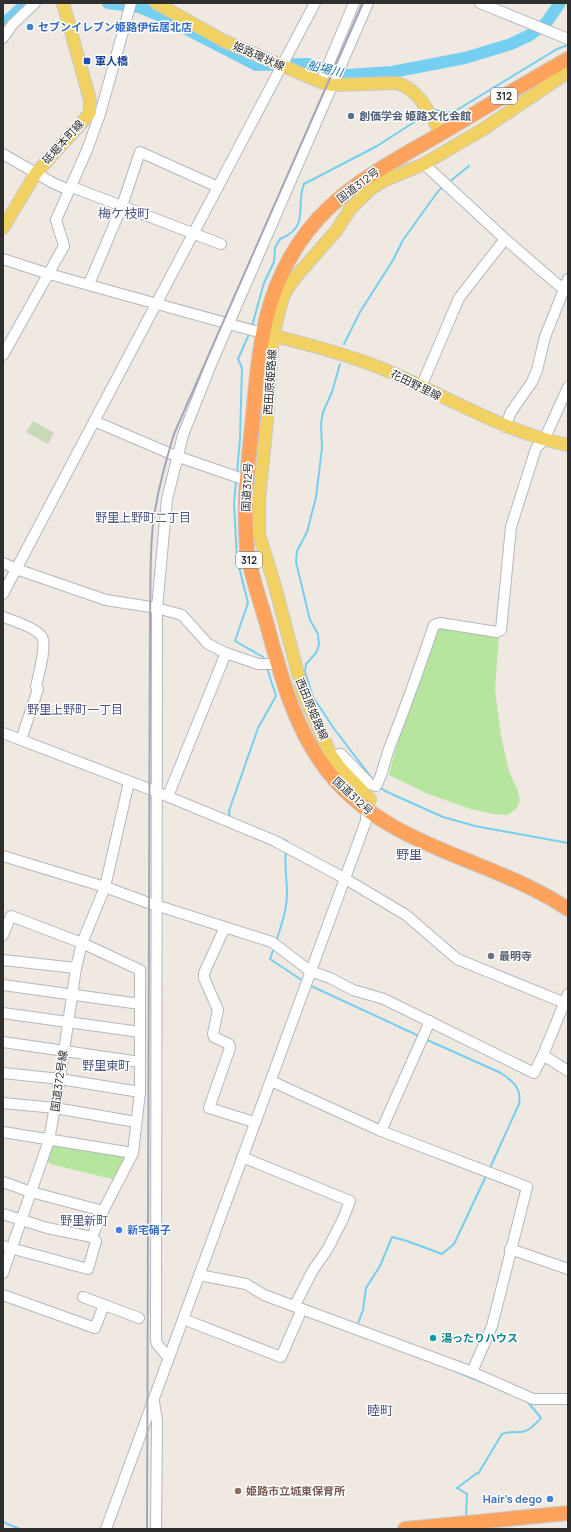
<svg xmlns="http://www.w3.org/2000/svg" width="571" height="1532" font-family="Manrope,'Noto Sans JP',sans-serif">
  <rect width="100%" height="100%" fill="#efe9e1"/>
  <g fill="#b6e59e">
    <path d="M 441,626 L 499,635 L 495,689 L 501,736 L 509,771 L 518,791 L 520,801 L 516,809 L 507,815 L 493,814 L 471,809 L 428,794 L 389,775 C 400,724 423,678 438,628 Z"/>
    <path d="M 53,1145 L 126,1155 L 115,1178 L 112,1179 L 50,1164 L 48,1161 Z"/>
  </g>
  <path fill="#c8d9b8" d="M 33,421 L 54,433 L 48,444 L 26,432 Z"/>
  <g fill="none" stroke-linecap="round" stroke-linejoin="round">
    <g stroke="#75cff0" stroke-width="2">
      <path d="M 435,110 L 452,113 L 557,49 L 568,45"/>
      <path d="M 448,183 L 469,166"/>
      <path d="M 252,326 L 264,283 L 274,262 L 275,248 L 280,239 C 311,227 295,205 304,184 L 377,146 L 422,117"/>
      <path d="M 344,344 L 360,312 L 393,260 L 403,240 L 439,190 L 443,187"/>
      <path d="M 340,364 L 332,392 L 323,412 L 321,424 L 322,448 L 316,497 L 307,532 L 297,551 L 296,562 L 310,620 L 318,634 L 319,645 L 316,653 L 306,664 L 305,672 L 313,697 L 335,730 L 374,781"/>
      <path d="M 237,473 L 240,438 L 242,368 L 238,359 L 250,332"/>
      <path d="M 236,481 L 234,504 L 237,559 L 248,603 L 235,641 L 263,657 L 264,660"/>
      <path d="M 380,787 L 385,791 L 443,817 L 475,826 L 568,843"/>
      <path d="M 230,818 L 229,811 L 258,728 L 276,696 L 267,668"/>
      <path d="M 279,838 L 287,841 L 286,844"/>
      <path d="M 276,942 C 281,926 287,910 287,893 C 287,879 284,865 286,850"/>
      <path d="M 274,948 L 270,959 L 303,981"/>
      <path d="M 309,985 L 419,1036"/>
      <path d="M 425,1039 L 501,1073 C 513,1081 522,1089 519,1104 L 489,1170"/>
      <path d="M 357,1326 L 363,1310 L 366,1288 L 380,1266 L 392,1237 L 407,1241 L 442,1254 L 454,1244 L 486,1176"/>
      <path d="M 457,1372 L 484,1383"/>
      <path d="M 466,1517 L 467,1494 L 457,1488 L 477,1473 L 478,1474 L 502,1434 C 511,1430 517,1434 525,1431 C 532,1429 536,1423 541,1418 L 527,1401"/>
      <path d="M 3,1522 L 20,1529"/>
    </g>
    <g stroke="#75cff0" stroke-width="12">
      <path d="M 108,3 L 139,7 L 163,17 L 256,65 L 308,64 L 347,75 L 392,72 L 465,58 L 511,44 L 530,35 L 546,23 L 560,3"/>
      <path d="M 3,28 L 8,20 L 27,3"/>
    </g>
    <defs>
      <g id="minor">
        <path d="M 480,3 L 568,39"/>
        <path d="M 3,38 L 12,25 L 35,3"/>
        <path d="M 321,82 L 354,3"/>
        <path d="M 3,154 L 53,183 L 69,190 L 72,187 L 221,244"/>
        <path d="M 424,164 L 505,239 L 563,289"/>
        <path d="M 3,259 L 49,274 L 262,333"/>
        <path d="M 89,284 L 122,206 L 140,152 L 218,187"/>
        <path d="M 3,355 L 64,246 L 56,220 L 87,150 L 100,114 L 131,3"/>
        <path d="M 421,387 L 459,298 L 505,239"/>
        <path d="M 94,421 L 176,456 L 246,480"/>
        <path d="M 505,427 L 511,412 L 532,382 L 537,370 L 545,337 L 568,279"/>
        <path d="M 3,563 L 16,569 L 106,600 L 157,608 L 182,615 L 208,644 L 226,653 L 258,664 L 278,664"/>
        <path d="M 3,594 L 315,3"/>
        <path d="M 3,617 C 12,620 37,628 42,637 C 47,647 38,676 36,687 L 38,689 L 21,740"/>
        <path d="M 3,733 L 157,792 L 273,840 L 344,878 L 406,915 L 457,959 L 565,1003"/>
        <path d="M 331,755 L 341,754 L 370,784 L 376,786 C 383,774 384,762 389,749 C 405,708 420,667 434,625 L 440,623 L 497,632 L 501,630 L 511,527 L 536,448 L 544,440 L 568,387"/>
        <path d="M 168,796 L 226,653"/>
        <path d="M 3,856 L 105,887 L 146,902 L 272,942 L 310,971 L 330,978 L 353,990 L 384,999 L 534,1073 L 543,1055 L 568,994"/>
        <path d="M 225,927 L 204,973 L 204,978 L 218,1010 L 213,1034 L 214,1037 L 229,1044 L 230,1048 L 209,1108 L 254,1122"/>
        <path d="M 3,935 L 11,916 L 82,943 L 140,970 L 140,1092 L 133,1153 L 103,1211 L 92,1237 L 96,1241 L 88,1269 L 3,1246"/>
        <path d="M 3,960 L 76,968"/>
        <path d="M 3,985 L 140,1004"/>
        <path d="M 3,1013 L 140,1032"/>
        <path d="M 3,1042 L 140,1062"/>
        <path d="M 543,1055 L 568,1071"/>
        <path d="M 3,1073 L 60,1079 L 140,1092"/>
        <path d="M 3,1103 L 55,1108 L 136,1122"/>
        <path d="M 381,1131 L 430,1021"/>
        <path d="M 3,1132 L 133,1153"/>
        <path d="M 242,1157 L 350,1201 L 343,1219 L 327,1250 L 313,1270 L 295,1305"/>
        <path d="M 3,1182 L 31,1192 L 103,1211"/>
        <path d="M 3,1214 L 47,1228 L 92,1237"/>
        <path d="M 510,1249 L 568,1269"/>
        <path d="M 3,1273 L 49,1140 L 60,1079 L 76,968 L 82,943 L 105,887 L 129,782"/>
        <path d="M 199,1275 L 246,1284 L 264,1295 L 472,1372 L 492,1326 L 527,1187 L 381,1131 L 271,1081"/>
        <path d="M 3,1295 L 95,1328 L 104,1305"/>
        <path d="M 83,1297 L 139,1318"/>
        <path d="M 183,1319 L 281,1357 L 302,1309"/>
        <path d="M 168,1357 L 157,1344 L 156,1339 L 157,608 L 167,499 L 183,435 L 212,362 L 368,3"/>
        <path d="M 472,1372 L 533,1399 L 568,1399"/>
        <path d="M 154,1402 L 157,1421 L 156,1529"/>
        <path d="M 106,1529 L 366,821 L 366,809"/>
      </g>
      <g id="major">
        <path d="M 156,3 L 224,41 L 323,83 L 332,85 L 397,83 C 420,90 429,113 441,133"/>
        <path d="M 3,228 L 36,173 L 85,119 L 90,112 L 90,100 L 63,3"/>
        <path d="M 267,334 C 306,344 346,354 383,369 C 445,395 501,431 568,445"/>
        <path d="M 366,809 L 370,799 L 341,769 L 331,755 L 303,693 L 275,586 L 259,534 L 259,500 L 267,420 L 273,335 L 283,297 L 289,286 L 299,273 L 336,231 L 351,208 L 371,189 L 383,181 L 424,164 L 485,128 L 568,72"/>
      </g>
      <g id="highway">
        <path d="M 568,59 C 525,83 484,108 442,133 C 394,161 341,187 307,232 C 261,292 259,355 252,426 C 248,466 243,507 247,548 C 250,573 259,597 266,621 C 281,677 296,736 335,780 C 396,850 493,859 568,909"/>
        <path d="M 405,1529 L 568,1513"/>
      </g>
    </defs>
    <use href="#minor" stroke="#b4b7c1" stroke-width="12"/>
    <use href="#major" stroke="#c9c9c9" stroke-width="14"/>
    <use href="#highway" stroke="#c9c9c9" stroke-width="16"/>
    <use href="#minor" stroke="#fff" stroke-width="10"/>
    <use href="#major" stroke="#f2d163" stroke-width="12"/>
    <use href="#highway" stroke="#ffa35c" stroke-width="14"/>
    <path stroke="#a3a6b8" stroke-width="2" d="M 147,1529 L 150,618 C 151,585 149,551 154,517 C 158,488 166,461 174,434 L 363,3"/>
  </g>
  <g fill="#3f7fe0" stroke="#fff" stroke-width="1.5">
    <circle cx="30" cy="27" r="4"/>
    <circle cx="119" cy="1230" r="4"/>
    <circle cx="550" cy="1499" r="4"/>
  </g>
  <rect fill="#1a4fb4" stroke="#fff" stroke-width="1.5" x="83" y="57" width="8" height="8" rx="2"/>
  <circle fill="#5c6f8a" stroke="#fff" stroke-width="1.5" cx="351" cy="116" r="4"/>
  <circle fill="#6b7280" stroke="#fff" stroke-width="1.5" cx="491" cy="956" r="4"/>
  <circle fill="#0f9aa8" stroke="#fff" stroke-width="1.5" cx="433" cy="1338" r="4"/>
  <circle fill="#8d6e63" stroke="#fff" stroke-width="1.5" cx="238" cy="1491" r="4"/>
  <g text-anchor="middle" stroke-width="3" stroke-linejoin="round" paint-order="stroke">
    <g fill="#fff" stroke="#6d6d6d" stroke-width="1">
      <rect x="491" y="88" width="26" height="16" rx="3"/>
      <rect x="236" y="552" width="26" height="16" rx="3"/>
    </g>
    <g font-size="10" font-weight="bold" fill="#2e2e2e">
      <text x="504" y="100">312</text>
      <text x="249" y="564">312</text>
    </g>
    <g font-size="11" font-weight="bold" fill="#366cbe" stroke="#fff" text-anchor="start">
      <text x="38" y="31">セブンイレブン姫路伊伝居北店</text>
      <text x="127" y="1234">新宅硝子</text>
      <text x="542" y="1503" text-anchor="end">Hair’s dego</text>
    </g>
    <g font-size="11" fill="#2e2e2e" stroke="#fff">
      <text transform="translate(259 56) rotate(24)" y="4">姫路環状線</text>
      <text transform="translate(63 142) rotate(-48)" y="4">砥堀本町線</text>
      <text transform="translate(358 185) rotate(-37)" y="4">国道312号</text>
      <text transform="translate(270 382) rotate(-86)" y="4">西田原姫路線</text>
      <text transform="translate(416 385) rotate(26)" y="4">花田野里線</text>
      <text transform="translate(247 487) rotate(-87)" y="4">国道312号</text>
      <text transform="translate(312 709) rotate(67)" y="4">西田原姫路線</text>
      <text transform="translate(353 796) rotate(43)" y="4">国道312号</text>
      <text transform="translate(59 1081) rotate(-82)" y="4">国道372号線</text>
    </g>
    <g font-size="11" font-weight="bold" fill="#164399" stroke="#fff" text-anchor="start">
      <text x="95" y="65">軍人橋</text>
    </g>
    <g font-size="11" font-weight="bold" fill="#4e5e75" stroke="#fff" text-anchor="start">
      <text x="359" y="120">創価学会 姫路文化会館</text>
    </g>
    <g font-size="11" font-weight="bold" fill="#5b616d" stroke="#fff" text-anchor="start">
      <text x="499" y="960">最明寺</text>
    </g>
    <g font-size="11" font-weight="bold" fill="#0d838f" stroke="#fff" text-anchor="start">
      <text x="441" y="1342">湯ったりハウス</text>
    </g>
    <g font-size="11" font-weight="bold" fill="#785e54" stroke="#fff" text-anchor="start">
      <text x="246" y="1495">姫路市立城東保育所</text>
    </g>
    <g font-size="12" font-style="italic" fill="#0d6fa3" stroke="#fff">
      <text transform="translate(325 69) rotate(13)" y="4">船場川</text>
    </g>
    <g font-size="12" fill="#4d5680" stroke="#fff">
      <text x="143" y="522">野里上野町二丁目</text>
      <text x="75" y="714">野里上野町一丁目</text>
      <text x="106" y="1070">野里東町</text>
      <text x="84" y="1225">野里新町</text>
    </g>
    <g font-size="13" fill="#4d5680" stroke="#fff">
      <text x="124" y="218">梅ケ枝町</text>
      <text x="409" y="859">野里</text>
      <text x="380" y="1415">睦町</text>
    </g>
  </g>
  <rect width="571" height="1532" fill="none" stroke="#2e2e2e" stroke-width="8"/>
</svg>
